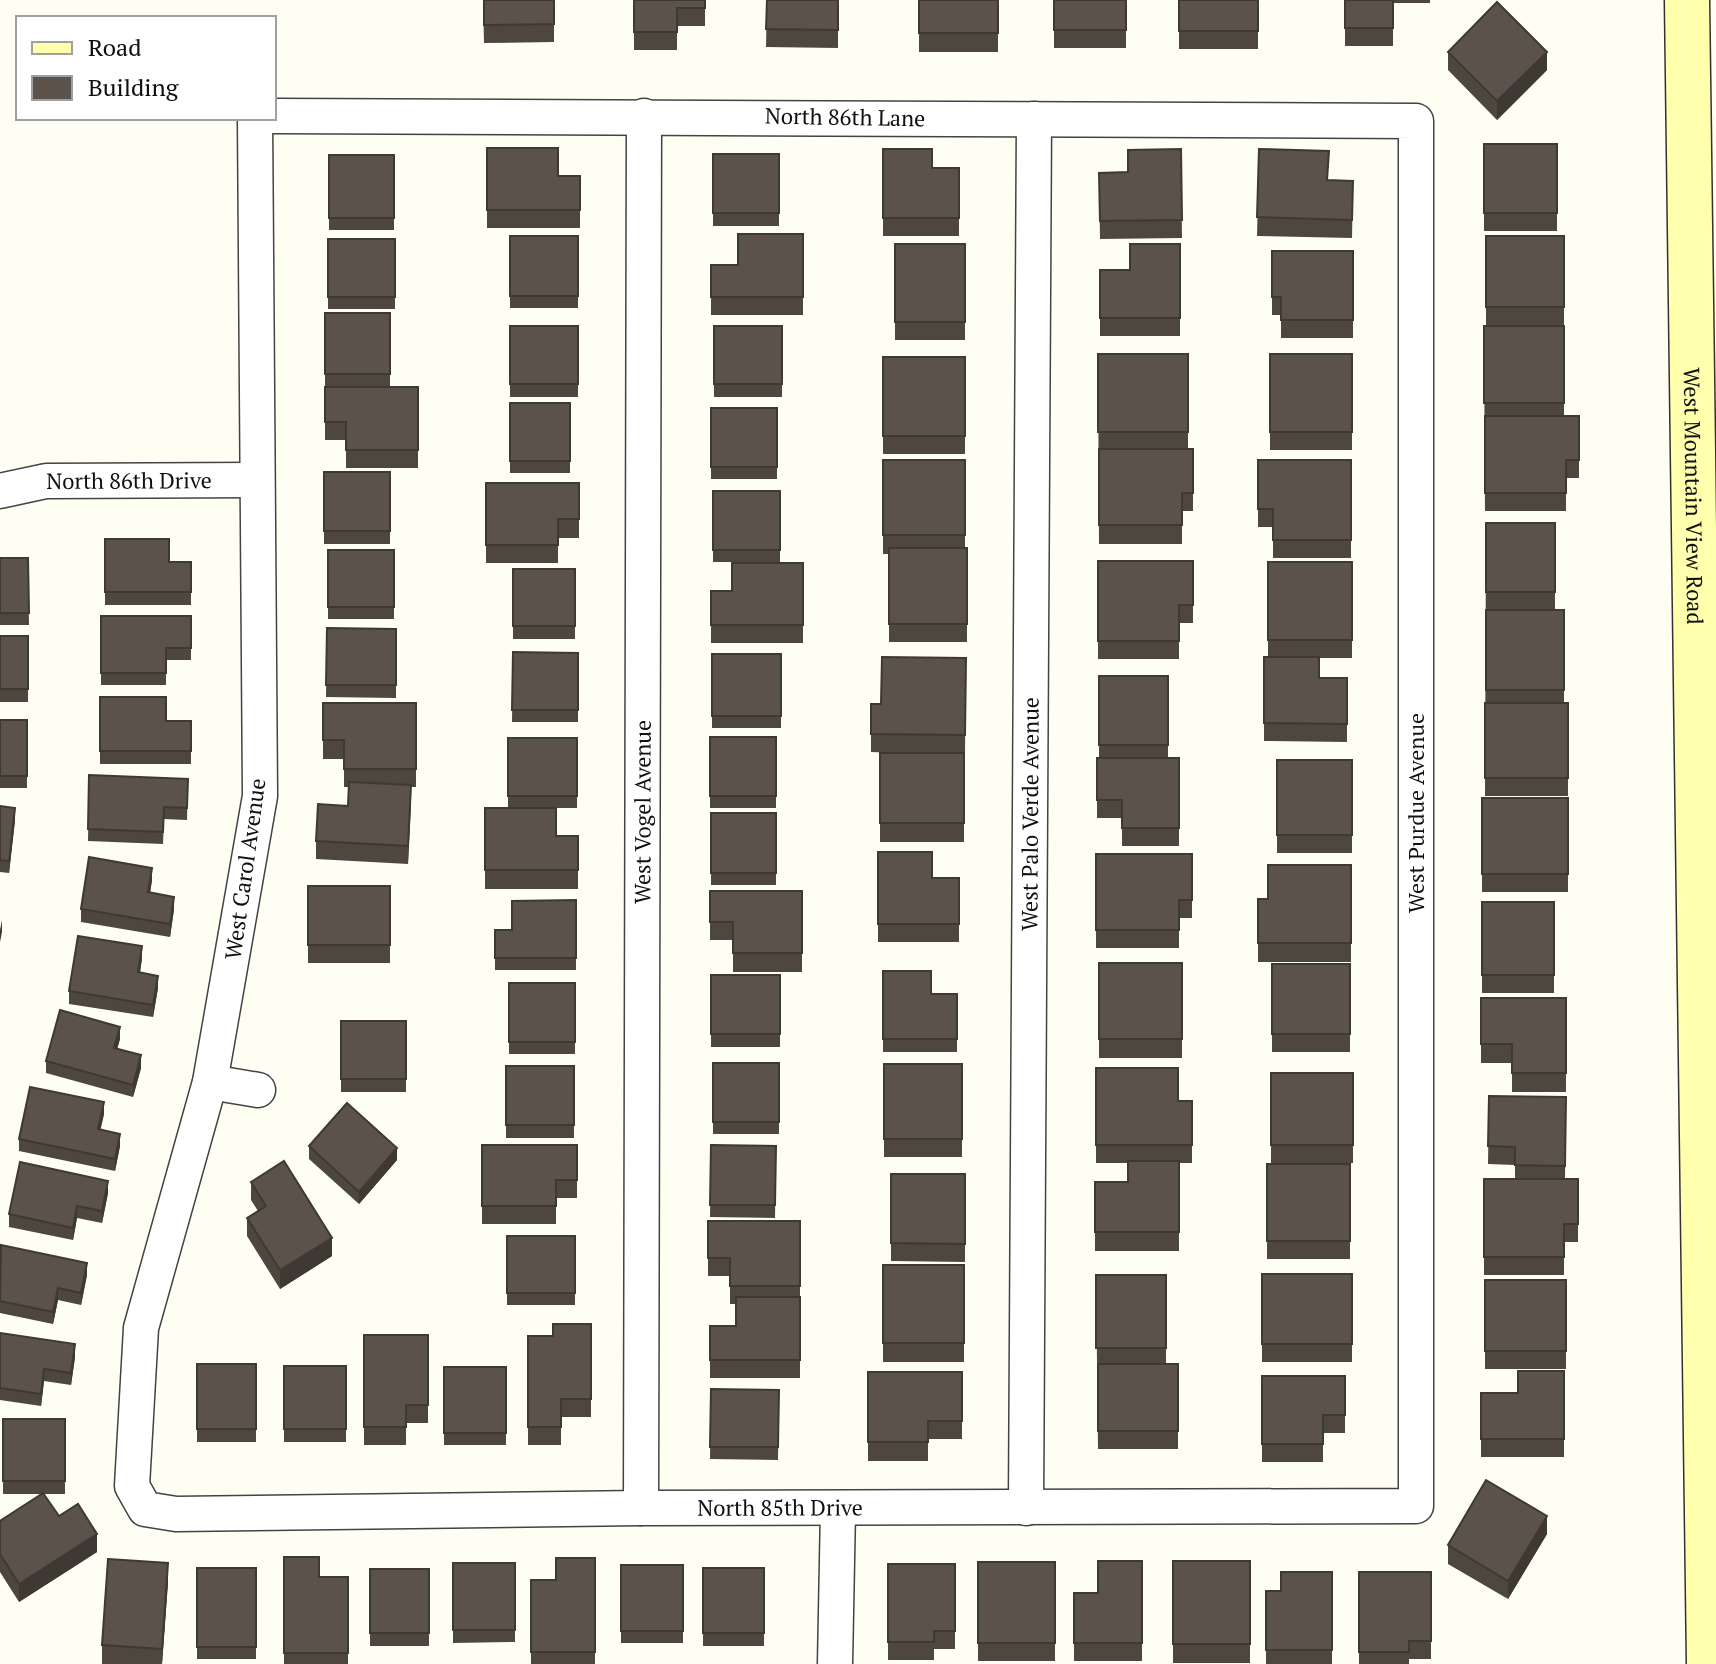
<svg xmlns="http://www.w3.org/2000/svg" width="1716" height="1664" font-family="'PT Serif',serif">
  <rect width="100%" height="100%" fill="#fffef3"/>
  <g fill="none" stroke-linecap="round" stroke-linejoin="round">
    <defs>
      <g id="street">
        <path id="s1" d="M 255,118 L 260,796 L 210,1082 L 141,1328 L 132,1486 L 145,1509 L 176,1514 L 641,1508 L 1416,1506 L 1416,121 L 274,116"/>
        <path id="s2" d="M 0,491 L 46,481 L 257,480"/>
        <path d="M 210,1082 L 258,1090"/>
        <path id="s3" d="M 641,1508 L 644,116"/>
        <path id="s4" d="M 1026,1508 L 1034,119"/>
        <path d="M 835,1664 L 838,1509"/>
      </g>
      <g id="secondary">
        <path id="s5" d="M 1687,0 L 1709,1664"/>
      </g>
    </defs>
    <use href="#street" stroke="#434343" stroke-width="37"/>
    <use href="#secondary" stroke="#323232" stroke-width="47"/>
    <use href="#street" stroke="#fff" stroke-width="34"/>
    <use href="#secondary" stroke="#ffffae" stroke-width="44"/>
  </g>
  <g fill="#4d4740">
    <path d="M 483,0 L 554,0 L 554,42 L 484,43 Z"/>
    <path d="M 634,0 L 705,0 L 705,26 L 677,26 L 677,50 L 634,50 Z"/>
    <path d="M 767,0 L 838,0 L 838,48 L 766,47 Z"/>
    <rect x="919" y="0" width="79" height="52"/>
    <rect x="1054" y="0" width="72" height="48"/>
    <rect x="1179" y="0" width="79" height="49"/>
    <path d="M 1345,0 L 1430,0 L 1430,3 L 1393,3 L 1393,46 L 1345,46 Z"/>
    <path d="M 1448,52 L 1547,70 L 1497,120 L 1448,70 Z"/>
    <rect x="1484" y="144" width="73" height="87"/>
    <path d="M 487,148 L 558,176 L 580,176 L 580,228 L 487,228 Z"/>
    <path d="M 883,149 L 932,168 L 959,168 L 959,236 L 883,236 Z"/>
    <path d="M 1181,149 L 1182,238 L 1100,239 L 1099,173 L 1128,172 Z"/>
    <path d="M 1259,149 L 1328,180 L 1353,181 L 1352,238 L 1257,236 Z"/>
    <rect x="713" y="154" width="66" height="72"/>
    <rect x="329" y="155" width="65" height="75"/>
    <path d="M 803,234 L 803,315 L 711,315 L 711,265 L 738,265 Z"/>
    <rect x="510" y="236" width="68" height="72"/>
    <rect x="1486" y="236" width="78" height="89"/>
    <rect x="328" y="239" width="67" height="70"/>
    <rect x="895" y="244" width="70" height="96"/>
    <path d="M 1180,244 L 1180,336 L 1100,336 L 1100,270 L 1130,270 Z"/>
    <path d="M 1272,251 L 1353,251 L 1353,338 L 1281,338 L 1281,315 L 1272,315 Z"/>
    <rect x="325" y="313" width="65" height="73"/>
    <rect x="510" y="326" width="68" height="71"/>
    <rect x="714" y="326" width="68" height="71"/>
    <path d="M 1484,326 L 1564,326 L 1564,416 L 1579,416 L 1579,478 L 1566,478 L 1566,511 L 1485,511 Z"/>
    <path d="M 1098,354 L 1188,354 L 1188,449 L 1193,449 L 1193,511 L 1182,511 L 1182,544 L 1099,544 Z"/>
    <rect x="1270" y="354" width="82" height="96"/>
    <rect x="883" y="357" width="82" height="97"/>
    <path d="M 325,387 L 418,387 L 418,468 L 346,468 L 346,440 L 325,440 Z"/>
    <rect x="510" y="403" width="60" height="70"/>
    <rect x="711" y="408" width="66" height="71"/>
    <path d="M 883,460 L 965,460 L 965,548 L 967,548 L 967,642 L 889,642 L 889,554 L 883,554 Z"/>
    <path d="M 1258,460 L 1351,460 L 1351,558 L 1273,558 L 1273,527 L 1258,527 Z"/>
    <rect x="324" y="472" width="66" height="72"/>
    <path d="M 486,483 L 579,483 L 579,538 L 558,538 L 558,563 L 486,563 Z"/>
    <rect x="713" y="491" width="67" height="71"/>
    <path d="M 1486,523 L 1555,523 L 1555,610 L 1564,610 L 1564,703 L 1568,703 L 1568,796 L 1485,796 Z"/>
    <path d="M 105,539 L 169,562 L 191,562 L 191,605 L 105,605 Z"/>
    <rect x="328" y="550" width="66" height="69"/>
    <path d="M 0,558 L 28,558 L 29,625 L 0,625 Z"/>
    <path d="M 1098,561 L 1193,561 L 1193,623 L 1179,623 L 1179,659 L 1098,659 Z"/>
    <path d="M 1268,562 L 1352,562 L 1352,658 L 1319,658 L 1319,678 L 1347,678 L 1347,742 L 1264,741 L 1264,657 L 1268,657 Z"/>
    <path d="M 803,563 L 803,643 L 711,643 L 711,591 L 732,591 Z"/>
    <rect x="513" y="569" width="62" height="70"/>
    <path d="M 101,616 L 191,616 L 191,660 L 166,660 L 166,685 L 101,685 Z"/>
    <path d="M 327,628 L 396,629 L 396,698 L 326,697 Z"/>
    <rect x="0" y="636" width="28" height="66"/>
    <path d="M 513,652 L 578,653 L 578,722 L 512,722 Z"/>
    <rect x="712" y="654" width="69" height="74"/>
    <path d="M 966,658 L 965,754 L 964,754 L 964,842 L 880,842 L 880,753 L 896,753 L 871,752 L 871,704 L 881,704 Z"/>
    <rect x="1099" y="676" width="69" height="81"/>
    <path d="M 100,697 L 166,721 L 191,721 L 191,764 L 100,764 Z"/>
    <path d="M 323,703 L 416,703 L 416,787 L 411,787 L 408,864 L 316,859 L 316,841 L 348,806 L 348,787 L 344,787 L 344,759 L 323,759 Z"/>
    <rect x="0" y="720" width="27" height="68"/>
    <rect x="710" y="737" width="66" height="71"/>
    <path d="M 508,738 L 577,738 L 577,808 L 556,808 L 556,836 L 578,836 L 578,889 L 485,889 L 485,808 L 508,808 Z"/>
    <path d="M 1097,758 L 1179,758 L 1179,846 L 1122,846 L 1122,818 L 1097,818 Z"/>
    <rect x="1277" y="760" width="75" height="93"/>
    <path d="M 89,775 L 188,779 L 187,820 L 164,819 L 163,844 L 88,841 Z"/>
    <rect x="1482" y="798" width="86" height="94"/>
    <path d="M 0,806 L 15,820 L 9,873 L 0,872 Z"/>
    <rect x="711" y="813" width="65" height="72"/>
    <path d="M 878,852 L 932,878 L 959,878 L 959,942 L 878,942 Z"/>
    <path d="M 1096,854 L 1192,854 L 1192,918 L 1179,918 L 1179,948 L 1096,948 Z"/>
    <path d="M 1351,865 L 1351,962 L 1258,962 L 1258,899 L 1268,899 Z"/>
    <path d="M 152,880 L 150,893 L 174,909 L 170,937 L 81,922 L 81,909 Z"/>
    <rect x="308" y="886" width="82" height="77"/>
    <path d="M 710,891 L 802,891 L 802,972 L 733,972 L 733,940 L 710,940 Z"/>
    <path d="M 576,900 L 576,970 L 495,970 L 495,930 L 512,930 Z"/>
    <rect x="1482" y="902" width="72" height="91"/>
    <path d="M 142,958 L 140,973 L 158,988 L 153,1017 L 69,1004 L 69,991 Z"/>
    <rect x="1099" y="963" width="83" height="95"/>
    <rect x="1272" y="964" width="78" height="88"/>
    <path d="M 883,971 L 931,994 L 957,994 L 957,1052 L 883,1052 Z"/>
    <rect x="711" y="975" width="69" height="72"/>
    <rect x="509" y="983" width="66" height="71"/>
    <path d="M 1481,998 L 1566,998 L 1566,1092 L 1512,1092 L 1512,1063 L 1481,1063 Z"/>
    <rect x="341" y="1021" width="65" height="71"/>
    <path d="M 120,1039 L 117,1049 L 141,1068 L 133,1097 L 46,1073 L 46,1061 Z"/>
    <rect x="713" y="1063" width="66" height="71"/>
    <rect x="884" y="1064" width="78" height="93"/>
    <rect x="506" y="1066" width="68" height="72"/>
    <path d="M 1096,1068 L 1178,1101 L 1192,1101 L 1192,1163 L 1179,1163 L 1179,1251 L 1095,1251 L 1095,1182 L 1128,1182 L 1128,1163 L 1096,1163 Z"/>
    <rect x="1271" y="1073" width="82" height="90"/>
    <path d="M 1489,1096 L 1566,1097 L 1565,1179 L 1578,1179 L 1578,1242 L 1564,1242 L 1564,1275 L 1484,1275 L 1484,1179 L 1515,1179 L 1515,1165 L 1488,1164 Z"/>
    <path d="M 104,1114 L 100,1130 L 120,1146 L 115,1171 L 19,1151 L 19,1139 Z"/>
    <path d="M 482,1145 L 577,1145 L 577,1198 L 556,1198 L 556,1224 L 482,1224 Z"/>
    <path d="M 711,1145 L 776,1146 L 775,1218 L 710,1217 Z"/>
    <path d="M 309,1146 L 397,1160 L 359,1204 L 309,1159 Z"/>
    <rect x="1267" y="1164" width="83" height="95"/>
    <path d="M 891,1174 L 965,1174 L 965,1262 L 891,1261 Z"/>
    <path d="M 251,1182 L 332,1256 L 280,1289 L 247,1236 L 247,1218 L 258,1211 L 251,1200 Z"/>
    <path d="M 108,1193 L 102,1223 L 77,1218 L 73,1240 L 9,1227 L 9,1214 Z"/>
    <path d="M 708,1221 L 800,1221 L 800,1378 L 710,1378 L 710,1326 L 736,1326 L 736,1304 L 730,1304 L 730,1276 L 708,1276 Z"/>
    <rect x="507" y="1236" width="68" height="69"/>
    <path d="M 0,1249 L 87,1275 L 81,1305 L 58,1300 L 53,1324 L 0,1313 Z"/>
    <rect x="883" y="1265" width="81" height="97"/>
    <rect x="1262" y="1274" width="90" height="88"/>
    <path d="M 1096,1275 L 1166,1275 L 1166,1364 L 1178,1364 L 1178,1449 L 1098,1449 Z"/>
    <rect x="1485" y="1280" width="81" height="89"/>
    <path d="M 591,1324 L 591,1417 L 561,1417 L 561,1445 L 528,1445 L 528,1336 L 553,1336 Z"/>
    <path d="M 0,1333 L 75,1357 L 71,1385 L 44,1381 L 41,1406 L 0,1400 Z"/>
    <path d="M 364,1335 L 428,1335 L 428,1423 L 406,1423 L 406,1445 L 364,1445 Z"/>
    <rect x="197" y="1364" width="59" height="78"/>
    <rect x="284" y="1366" width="62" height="76"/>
    <rect x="444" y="1367" width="62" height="78"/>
    <path d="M 1564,1371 L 1564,1457 L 1481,1457 L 1481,1393 L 1518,1393 Z"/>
    <path d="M 868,1372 L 962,1372 L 962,1439 L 928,1439 L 928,1461 L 868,1461 Z"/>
    <path d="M 1262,1376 L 1345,1376 L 1345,1433 L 1323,1433 L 1323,1462 L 1262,1462 Z"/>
    <path d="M 711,1389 L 779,1390 L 778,1460 L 710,1459 Z"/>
    <path d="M 3,1419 L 65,1419 L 65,1494 L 44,1494 L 59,1516 L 97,1552 L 19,1602 L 0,1572 L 0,1521 L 42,1494 L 3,1494 Z"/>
    <path d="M 1547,1534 L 1508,1599 L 1448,1564 L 1448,1545 Z"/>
    <path d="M 284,1557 L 319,1577 L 348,1577 L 348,1664 L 284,1664 Z"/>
    <path d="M 595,1558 L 595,1664 L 531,1664 L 531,1580 L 556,1580 Z"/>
    <path d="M 1142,1561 L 1142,1661 L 1074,1661 L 1074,1593 L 1098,1593 Z"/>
    <rect x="1173" y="1561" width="77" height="102"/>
    <rect x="978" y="1562" width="77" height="99"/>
    <path d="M 453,1563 L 515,1563 L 515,1642 L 453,1643 Z"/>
    <path d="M 888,1564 L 955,1564 L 955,1649 L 934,1649 L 934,1660 L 888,1660 Z"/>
    <rect x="621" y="1565" width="62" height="78"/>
    <rect x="197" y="1568" width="59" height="91"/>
    <rect x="703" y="1568" width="61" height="78"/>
    <rect x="370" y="1569" width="59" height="77"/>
    <path d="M 1332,1572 L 1332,1664 L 1266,1664 L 1266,1591 L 1281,1591 Z"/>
    <path d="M 1359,1572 L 1431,1572 L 1431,1659 L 1409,1659 L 1409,1664 L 1359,1664 Z"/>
    <path d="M 168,1582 L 162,1664 L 102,1664 L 102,1645 Z"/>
  </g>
  <g fill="#3f3934">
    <path d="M 1547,52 L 1547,70 L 1497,120 L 1497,101 Z"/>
    <path d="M 411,785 L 411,804 L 408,864 L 408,846 Z"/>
    <path d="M 15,808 L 15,820 L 9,873 L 9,861 Z"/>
    <path d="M 152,868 L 152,880 L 148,905 L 148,892 Z"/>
    <path d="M 174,897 L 174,909 L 170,937 L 170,924 Z"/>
    <path d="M 2,920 L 2,932 L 0,942 L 0,930 Z"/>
    <path d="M 142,946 L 142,958 L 138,985 L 138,972 Z"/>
    <path d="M 158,976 L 158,988 L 153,1017 L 153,1005 Z"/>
    <path d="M 120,1027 L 120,1039 L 114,1060 L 114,1048 Z"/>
    <path d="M 141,1055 L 141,1068 L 133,1097 L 133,1085 Z"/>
    <path d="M 104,1102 L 104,1114 L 98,1141 L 98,1129 Z"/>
    <path d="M 120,1134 L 120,1146 L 115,1171 L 115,1159 Z"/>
    <path d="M 397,1148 L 397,1160 L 359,1204 L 359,1192 Z"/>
    <path d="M 108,1181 L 108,1193 L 102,1223 L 102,1211 Z"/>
    <path d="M 77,1206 L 77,1218 L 73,1240 L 73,1228 Z"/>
    <path d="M 332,1238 L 332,1256 L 280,1289 L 280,1270 Z"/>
    <path d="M 87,1263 L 87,1275 L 81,1305 L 81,1293 Z"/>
    <path d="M 58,1288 L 58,1300 L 53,1324 L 53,1312 Z"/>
    <path d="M 75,1344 L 75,1357 L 71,1385 L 71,1373 Z"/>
    <path d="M 44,1369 L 44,1381 L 41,1406 L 41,1394 Z"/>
    <path d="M 1547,1516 L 1547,1534 L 1508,1599 L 1508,1581 Z"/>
    <path d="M 97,1534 L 97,1552 L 19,1602 L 19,1584 Z"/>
    <path d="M 168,1563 L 168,1582 L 162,1664 L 162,1649 Z"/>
  </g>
  <g fill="#5a524b" stroke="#3f3934" stroke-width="2">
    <path d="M 484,0 L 554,0 L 554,24 L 484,25 Z"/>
    <path d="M 634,0 L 705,0 L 705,8 L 677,8 L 677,32 L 634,32 Z"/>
    <path d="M 767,0 L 838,0 L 838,30 L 766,29 Z"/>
    <rect x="919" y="0" width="79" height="33"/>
    <rect x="1054" y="0" width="72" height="30"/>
    <rect x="1179" y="0" width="79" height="31"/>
    <rect x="1345" y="0" width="48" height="28"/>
    <path d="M 1497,2 L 1547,52 L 1497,101 L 1448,52 Z"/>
    <rect x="1484" y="144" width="73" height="69"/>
    <path d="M 487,148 L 558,148 L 558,176 L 580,176 L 580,210 L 487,210 Z"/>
    <path d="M 883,149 L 932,149 L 932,168 L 959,168 L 959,218 L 883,218 Z"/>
    <path d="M 1181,149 L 1182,220 L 1100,221 L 1099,173 L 1128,172 L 1128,150 Z"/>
    <path d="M 1259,149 L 1329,151 L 1327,180 L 1353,181 L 1352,220 L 1257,217 Z"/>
    <rect x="713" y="154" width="66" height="59"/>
    <rect x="329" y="155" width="65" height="63"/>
    <path d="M 738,234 L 803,234 L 803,297 L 711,297 L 711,265 L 738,265 Z"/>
    <rect x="510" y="236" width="68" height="60"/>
    <rect x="1486" y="236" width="78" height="71"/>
    <rect x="328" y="239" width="67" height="58"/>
    <rect x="895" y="244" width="70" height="78"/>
    <path d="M 1130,244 L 1180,244 L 1180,318 L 1100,318 L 1100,270 L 1130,270 Z"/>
    <path d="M 1272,251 L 1353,251 L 1353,320 L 1281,320 L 1281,297 L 1272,297 Z"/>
    <rect x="325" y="313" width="65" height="61"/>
    <rect x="510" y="326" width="68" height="58"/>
    <rect x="714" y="326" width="68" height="58"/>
    <rect x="1484" y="326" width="80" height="77"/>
    <rect x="1098" y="354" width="90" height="78"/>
    <rect x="1270" y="354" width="82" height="78"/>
    <rect x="883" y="357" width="82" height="79"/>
    <path d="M 325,387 L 418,387 L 418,450 L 346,450 L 346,422 L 325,422 Z"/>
    <rect x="510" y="403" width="60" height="58"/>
    <rect x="711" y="408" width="66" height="59"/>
    <path d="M 1485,416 L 1579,416 L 1579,460 L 1566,460 L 1566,493 L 1485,493 Z"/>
    <path d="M 1099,449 L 1193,449 L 1193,493 L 1182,493 L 1182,525 L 1099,525 Z"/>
    <rect x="883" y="460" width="82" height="75"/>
    <path d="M 1258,460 L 1351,460 L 1351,540 L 1273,540 L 1273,509 L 1258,509 Z"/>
    <rect x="324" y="472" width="66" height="59"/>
    <path d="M 486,483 L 579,483 L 579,519 L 558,519 L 558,545 L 486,545 Z"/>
    <rect x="713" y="491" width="67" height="59"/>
    <rect x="1486" y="523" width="69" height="69"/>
    <path d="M 105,539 L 169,539 L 169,562 L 191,562 L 191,592 L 105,592 Z"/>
    <rect x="889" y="548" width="78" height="76"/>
    <rect x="328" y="550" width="66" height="57"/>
    <path d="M 0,558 L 28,558 L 29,613 L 0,613 Z"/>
    <path d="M 1098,561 L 1193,561 L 1193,605 L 1179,605 L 1179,641 L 1098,641 Z"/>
    <rect x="1268" y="562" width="84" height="78"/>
    <path d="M 732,563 L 803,563 L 803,625 L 711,625 L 711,591 L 732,591 Z"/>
    <rect x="513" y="569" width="62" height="57"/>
    <rect x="1486" y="610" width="78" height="80"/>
    <path d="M 101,616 L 191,616 L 191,648 L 166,648 L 166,673 L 101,673 Z"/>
    <path d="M 327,628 L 396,629 L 396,685 L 326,685 Z"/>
    <rect x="0" y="636" width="28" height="53"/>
    <path d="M 513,652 L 578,653 L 578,710 L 512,710 Z"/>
    <rect x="712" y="654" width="69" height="62"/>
    <path d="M 882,657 L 966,658 L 965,735 L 871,734 L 871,704 L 881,704 Z"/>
    <path d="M 1264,657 L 1319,657 L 1319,678 L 1347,678 L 1347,724 L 1264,723 Z"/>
    <rect x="1099" y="676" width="69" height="69"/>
    <path d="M 100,697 L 166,697 L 166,721 L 191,721 L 191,751 L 100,751 Z"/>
    <path d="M 323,703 L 416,703 L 416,769 L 344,769 L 344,740 L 323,740 Z"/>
    <rect x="1485" y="703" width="83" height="75"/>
    <rect x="0" y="720" width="27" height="56"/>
    <rect x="710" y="737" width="66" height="59"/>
    <rect x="508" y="738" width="69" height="58"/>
    <rect x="880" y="753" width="84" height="70"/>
    <path d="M 1097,758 L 1179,758 L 1179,828 L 1122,828 L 1122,800 L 1097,800 Z"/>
    <rect x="1277" y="760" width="75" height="75"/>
    <path d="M 89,775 L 188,779 L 187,808 L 164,807 L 163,832 L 88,829 Z"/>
    <path d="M 349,782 L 411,785 L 408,846 L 316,841 L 318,804 L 348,806 Z"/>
    <rect x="1482" y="798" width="86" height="76"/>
    <path d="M 0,806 L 15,808 L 9,861 L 0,860 Z"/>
    <path d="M 485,808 L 556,808 L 556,836 L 578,836 L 578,870 L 485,870 Z"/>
    <rect x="711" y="813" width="65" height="60"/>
    <path d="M 878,852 L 932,852 L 932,878 L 959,878 L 959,924 L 878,924 Z"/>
    <path d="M 1096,854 L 1192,854 L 1192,900 L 1179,900 L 1179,930 L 1096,930 Z"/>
    <path d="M 89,857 L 152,868 L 148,892 L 174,897 L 170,924 L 81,909 Z"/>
    <path d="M 1268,865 L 1351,865 L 1351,943 L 1258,943 L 1258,899 L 1268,899 Z"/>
    <rect x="308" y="886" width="82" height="59"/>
    <path d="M 710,891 L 802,891 L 802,953 L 733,953 L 733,922 L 710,922 Z"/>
    <path d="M 576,900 L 576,958 L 495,958 L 495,930 L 512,930 L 512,901 Z"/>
    <rect x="1482" y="902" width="72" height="73"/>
    <path d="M 78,936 L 142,946 L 138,972 L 158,976 L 153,1005 L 69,991 Z"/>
    <rect x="1099" y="963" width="83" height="76"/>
    <rect x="1272" y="964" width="78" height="70"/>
    <path d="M 883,971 L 931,971 L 931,994 L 957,994 L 957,1039 L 883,1039 Z"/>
    <rect x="711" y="975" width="69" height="59"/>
    <rect x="509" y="983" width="66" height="59"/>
    <path d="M 1481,998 L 1566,998 L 1566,1073 L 1512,1073 L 1512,1044 L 1481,1044 Z"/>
    <path d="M 60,1010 L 120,1027 L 114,1048 L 141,1055 L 133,1085 L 46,1061 Z"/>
    <rect x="341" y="1021" width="65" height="58"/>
    <rect x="713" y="1063" width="66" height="59"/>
    <rect x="884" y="1064" width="78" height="75"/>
    <rect x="506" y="1066" width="68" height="59"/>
    <path d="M 1096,1068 L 1178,1068 L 1178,1101 L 1192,1101 L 1192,1145 L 1096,1145 Z"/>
    <rect x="1271" y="1073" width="82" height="72"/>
    <path d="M 30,1087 L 104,1102 L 98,1129 L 120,1134 L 115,1159 L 19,1139 Z"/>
    <path d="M 1489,1096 L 1566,1097 L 1565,1166 L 1515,1165 L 1515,1147 L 1488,1146 Z"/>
    <path d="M 347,1103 L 397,1148 L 359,1192 L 309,1146 Z"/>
    <path d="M 482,1145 L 577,1145 L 577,1180 L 556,1180 L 556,1206 L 482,1206 Z"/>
    <path d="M 711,1145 L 776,1146 L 775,1205 L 710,1205 Z"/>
    <path d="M 284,1161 L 332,1238 L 280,1270 L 247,1218 L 266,1206 L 251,1182 Z"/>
    <path d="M 1128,1161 L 1179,1161 L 1179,1232 L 1095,1232 L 1095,1182 L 1128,1182 Z"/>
    <path d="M 20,1162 L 108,1181 L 102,1211 L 77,1206 L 73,1228 L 9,1214 Z"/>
    <rect x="1267" y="1164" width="83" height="77"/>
    <path d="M 891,1174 L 965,1174 L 965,1244 L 891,1243 Z"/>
    <path d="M 1484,1179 L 1578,1179 L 1578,1224 L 1564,1224 L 1564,1257 L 1484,1257 Z"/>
    <path d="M 708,1221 L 800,1221 L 800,1286 L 730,1286 L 730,1258 L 708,1258 Z"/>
    <rect x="507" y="1236" width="68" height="57"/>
    <path d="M 1,1245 L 87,1263 L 81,1293 L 58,1288 L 53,1312 L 0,1301 Z"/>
    <rect x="883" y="1265" width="81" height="78"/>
    <rect x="1262" y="1274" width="90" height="70"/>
    <rect x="1096" y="1275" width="70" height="73"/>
    <rect x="1485" y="1280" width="81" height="71"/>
    <path d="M 736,1297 L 800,1297 L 800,1360 L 710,1360 L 710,1326 L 736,1326 Z"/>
    <path d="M 553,1324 L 591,1324 L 591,1399 L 561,1399 L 561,1427 L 528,1427 L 528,1336 L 553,1336 Z"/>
    <path d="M 0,1333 L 75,1344 L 71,1373 L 44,1369 L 41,1394 L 0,1388 Z"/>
    <path d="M 364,1335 L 428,1335 L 428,1405 L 406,1405 L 406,1427 L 364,1427 Z"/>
    <rect x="197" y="1364" width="59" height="65"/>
    <rect x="1098" y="1364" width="80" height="67"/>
    <rect x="284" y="1366" width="62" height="63"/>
    <rect x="444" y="1367" width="62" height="66"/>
    <path d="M 1518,1371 L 1564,1371 L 1564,1439 L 1481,1439 L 1481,1393 L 1518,1393 Z"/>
    <path d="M 868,1372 L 962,1372 L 962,1421 L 928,1421 L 928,1442 L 868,1442 Z"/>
    <path d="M 1262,1376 L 1345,1376 L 1345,1415 L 1323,1415 L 1323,1444 L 1262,1444 Z"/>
    <path d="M 711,1389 L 779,1390 L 778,1447 L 710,1447 Z"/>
    <rect x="3" y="1419" width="62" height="62"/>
    <path d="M 1486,1480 L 1547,1516 L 1508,1581 L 1448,1545 Z"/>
    <path d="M 43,1493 L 59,1516 L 78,1504 L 97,1534 L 19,1584 L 0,1554 L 0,1521 Z"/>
    <path d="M 284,1557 L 319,1557 L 319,1577 L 348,1577 L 348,1653 L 284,1653 Z"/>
    <path d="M 556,1558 L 595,1558 L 595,1652 L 531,1652 L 531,1580 L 556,1580 Z"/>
    <path d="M 108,1559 L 168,1563 L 162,1649 L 102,1645 Z"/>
    <path d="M 1098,1561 L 1142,1561 L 1142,1643 L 1074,1643 L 1074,1593 L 1098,1593 Z"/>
    <rect x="1173" y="1561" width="77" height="83"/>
    <rect x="978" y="1562" width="77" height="81"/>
    <rect x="453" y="1563" width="62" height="67"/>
    <path d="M 888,1564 L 955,1564 L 955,1631 L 934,1631 L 934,1642 L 888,1642 Z"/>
    <rect x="621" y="1565" width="62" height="66"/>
    <rect x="197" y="1568" width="59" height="79"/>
    <rect x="703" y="1568" width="61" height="65"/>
    <rect x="370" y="1569" width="59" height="64"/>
    <path d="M 1281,1572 L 1332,1572 L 1332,1650 L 1266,1650 L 1266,1591 L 1281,1591 Z"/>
    <path d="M 1359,1572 L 1431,1572 L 1431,1641 L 1409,1641 L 1409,1652 L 1359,1652 Z"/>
  </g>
  <g text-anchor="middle" stroke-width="8" stroke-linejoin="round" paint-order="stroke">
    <g font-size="22" fill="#101010" stroke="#fff">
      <text transform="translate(845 117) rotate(1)" y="8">North 86th Lane</text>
      <text dy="8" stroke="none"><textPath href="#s2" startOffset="130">North 86th Drive</textPath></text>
      <text dy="8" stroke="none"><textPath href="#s5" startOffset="496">West Mountain View Road</textPath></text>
      <text dy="8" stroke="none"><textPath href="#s3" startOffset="696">West Vogel Avenue</textPath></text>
      <text transform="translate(1416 813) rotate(-90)" y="8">West Purdue Avenue</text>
      <text dy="8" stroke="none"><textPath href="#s4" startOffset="694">West Palo Verde Avenue</textPath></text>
      <text transform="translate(245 869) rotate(-82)" y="8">West Carol Avenue</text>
      <text dy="8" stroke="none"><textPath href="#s1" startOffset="2044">North 85th Drive</textPath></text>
    </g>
  </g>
  <rect x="16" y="16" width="260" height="104" fill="#ffffff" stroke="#9f9f9f" stroke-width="2"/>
  <rect x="32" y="42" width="40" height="12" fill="#ffffae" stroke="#9f9f9f" stroke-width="2"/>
  <text x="88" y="56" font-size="24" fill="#101010">Road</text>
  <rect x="32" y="76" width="40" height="24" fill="#5a524b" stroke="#9f9f9f" stroke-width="2"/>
  <text x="88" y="96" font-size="24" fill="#101010">Building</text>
</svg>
